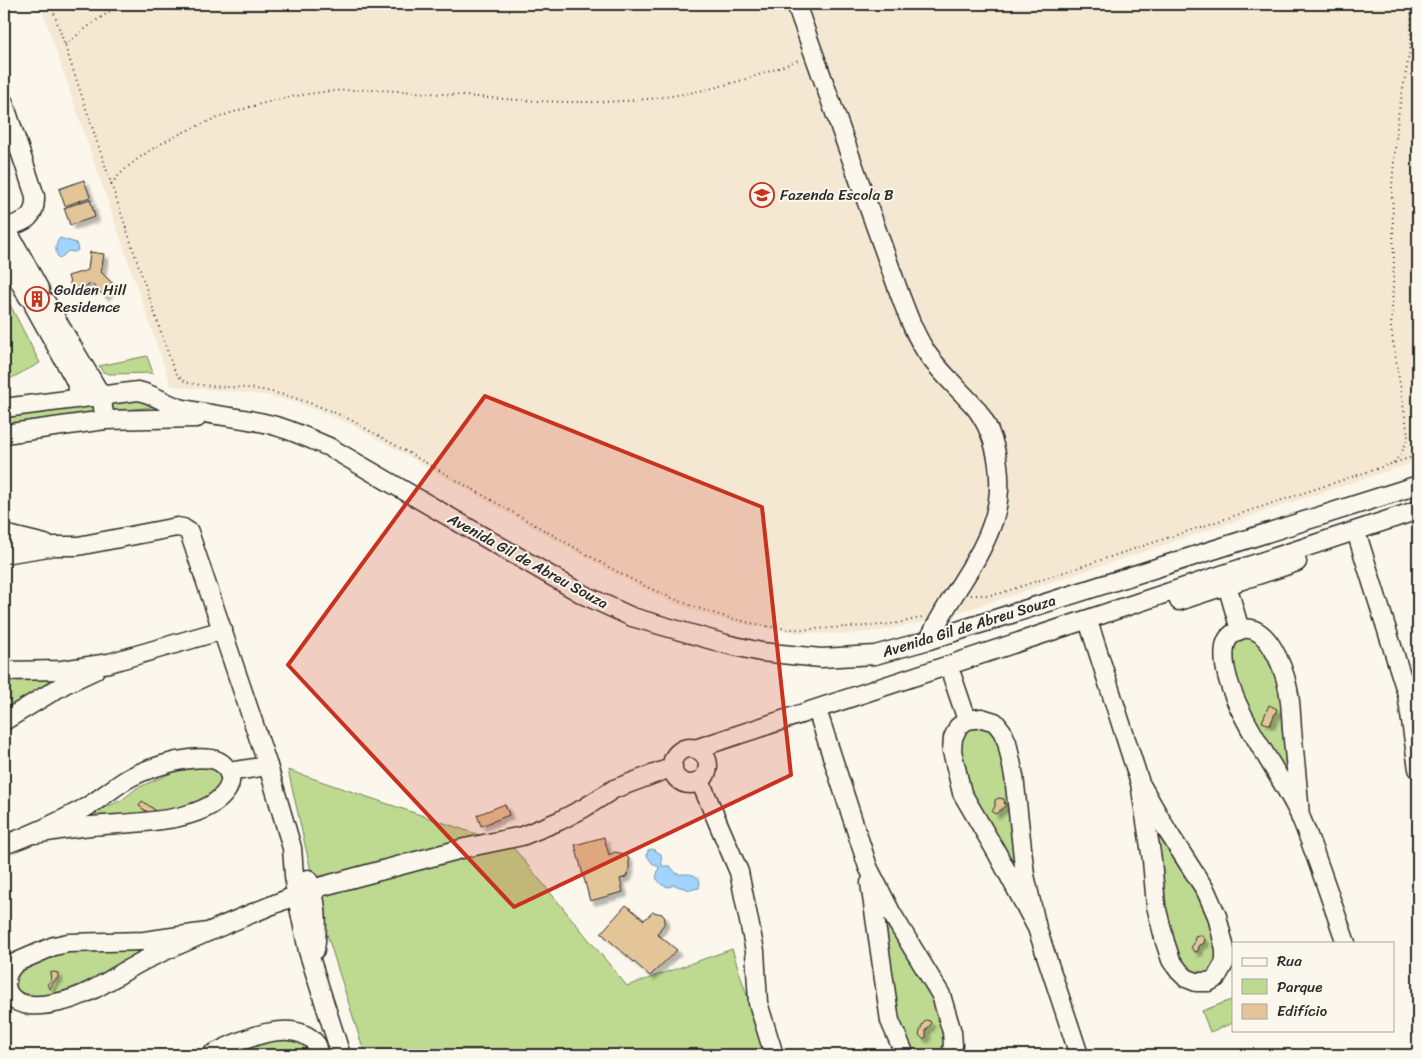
<svg xmlns="http://www.w3.org/2000/svg" width="1422" height="1059" font-family="Sriracha,sans-serif">
  <defs>
    <filter id="shadow"><feDropShadow dx="4.5" dy="4.5" stdDeviation="1" flood-color="#0004"/></filter>
  </defs>
  <rect width="100%" height="100%" fill="#fbf7ec"/>
  <filter id="ink" filterUnits="userSpaceOnUse"><feTurbulence type="fractalNoise" baseFrequency=".02" numOctaves="2"/><feDisplacementMap in="SourceGraphic" scale="10" xChannelSelector="R" yChannelSelector="G"/><feConvolveMatrix kernelMatrix="1 2 1 2 8 2 1 2 1" color-interpolation-filters="sRGB"/></filter>
  <g filter="url(#ink)">
    <path fill="#f4e8d2" d="M 40,4 L 1418,4 L 1418,461 L 973,608 L 926,622 L 879,631 L 847,634 L 801,633 L 755,627 L 715,618 L 672,603 L 624,579 L 397,450 L 352,425 L 319,411 L 293,402 L 264,395 L 171,386 Z"/>
    <g fill="#bed990" stroke="#74825e">
      <path d="M 4,295 L 5,295 L 40,363 L 4,382 Z"/>
      <path d="M 147,356 L 153,373 L 110,374 L 103,372 L 99,366 Z"/>
      <path d="M 144,398 L 160,406 L 111,412 L 110,402 Z"/>
      <path d="M 91,404 L 95,406 L 97,415 L 4,428 L 4,416 Z"/>
      <path d="M 1244,635 L 1261,639 L 1284,689 L 1289,781 L 1244,710 L 1230,651 L 1236,639 Z"/>
      <path d="M 60,677 L 4,717 L 4,678 Z"/>
      <path d="M 980,723 L 997,734 L 1009,773 L 1018,875 L 978,810 L 958,757 L 963,727 Z"/>
      <path d="M 207,765 L 221,770 L 227,779 L 221,794 L 171,817 L 98,819 L 96,814 L 97,811 L 122,800 L 137,788 L 185,767 Z"/>
      <path d="M 288,770 L 512,846 L 627,986 L 732,949 L 766,1055 L 365,1055 L 321,915 Z"/>
      <path d="M 1158,837 L 1161,837 L 1209,912 L 1218,961 L 1207,976 L 1198,976 L 1184,969 L 1178,960 L 1163,916 L 1156,841 Z"/>
      <path d="M 886,922 L 889,922 L 936,997 L 945,1034 L 945,1055 L 911,1055 L 895,1019 L 884,924 Z"/>
      <path d="M 73,946 L 143,947 L 143,950 L 78,990 L 26,1001 L 12,988 L 16,973 L 27,964 Z"/>
      <path d="M 1231,1000 L 1233,1007 L 1233,1023 L 1210,1032 L 1202,1011 Z"/>
      <path d="M 293,1035 L 310,1050 L 310,1055 L 224,1055 L 232,1050 Z"/>
    </g>
    <g fill="#a1d4ff" stroke="#7290aa">
      <path d="M 60,238 L 76,243 L 78,250 L 75,252 L 68,251 L 60,259 C 54,254 55,243 60,238 Z"/>
      <path d="M 653,849 L 661,854 L 662,866 L 670,866 L 677,874 C 687,875 693,871 700,881 L 699,888 L 690,890 L 674,885 L 669,887 L 662,885 L 656,878 L 659,867 L 653,864 L 647,856 L 648,850 Z"/>
    </g>
    <g fill="#e4c597" stroke="#2b2b2b" filter="url(#shadow)">
      <path d="M 84,180 L 90,197 L 65,206 L 59,189 Z"/>
      <path d="M 90,199 L 95,217 L 70,225 L 64,208 Z"/>
      <path d="M 90,252 L 104,254 L 101,272 L 114,285 L 104,296 L 92,284 L 72,290 L 68,276 L 88,270 Z"/>
      <path d="M 1269,705 L 1277,709 L 1270,725 L 1262,722 Z"/>
      <path d="M 999,798 L 1004,799 L 1005,806 L 996,814 L 992,812 L 995,806 L 995,800 Z"/>
      <path d="M 142,801 L 155,810 L 152,815 L 139,806 Z"/>
      <path d="M 505,804 L 509,815 L 481,826 L 477,815 Z"/>
      <path d="M 604,837 L 609,855 L 615,852 L 624,854 L 628,857 L 629,862 L 629,870 L 626,877 L 620,879 L 623,892 L 590,901 L 575,845 Z"/>
      <path d="M 626,905 L 644,920 L 653,912 L 662,914 L 665,918 L 664,924 L 657,934 L 677,950 L 650,976 L 601,933 Z"/>
      <path d="M 1199,935 L 1202,936 L 1205,939 L 1204,943 L 1199,946 L 1198,951 L 1194,952 L 1191,947 L 1194,944 L 1195,936 Z"/>
      <path d="M 54,972 L 58,973 L 58,978 L 54,981 L 50,989 L 47,985 L 51,980 L 50,973 Z"/>
      <path d="M 926,1020 L 930,1021 L 931,1024 L 926,1030 L 926,1037 L 923,1039 L 919,1035 L 922,1025 Z"/>
    </g>
    <g fill="none" stroke-linecap="round" stroke-linejoin="round">
      <defs>
        <g id="minor">
          <path d="M 796,4 L 900,295 C 908,316 916,338 929,356 C 943,375 960,390 975,407 C 1000,439 1006,489 991,527 C 976,568 946,600 929,640"/>
          <path d="M 4,103 L 35,196 C 36,220 23,222 4,228"/>
          <path d="M 6,228 L 40,290"/>
          <path d="M 4,253 L 28,297"/>
          <path d="M 46,302 L 101,395 L 105,420"/>
          <path d="M 34,306 L 75,380 L 81,397"/>
          <path d="M 4,408 L 138,391 C 155,394 168,406 184,409 C 213,416 243,417 272,425 C 292,430 310,439 329,447 L 584,595 L 632,617 L 726,644 L 761,652 L 821,658 L 875,655 L 929,640 L 1418,485"/>
          <path d="M 4,434 L 105,420 L 197,418"/>
          <path d="M 4,534 L 45,544"/>
          <path d="M 1359,541 L 1407,694 L 1418,769"/>
          <path d="M 4,554 L 55,546 L 78,546 L 177,527 L 183,528 L 189,532 L 268,766 L 292,848 L 295,888 L 308,951 L 341,1055"/>
          <path d="M 1227,585 L 1240,630"/>
          <path d="M 1179,601 L 1297,562"/>
          <path d="M 1091,630 L 1140,783 L 1152,860 L 1156,906 L 1165,942 L 1171,960 L 1179,971 L 1186,978 L 1196,982 L 1209,982 L 1216,978 L 1225,962 L 1225,949 L 1217,916 L 1206,891 L 1168,832 L 1140,783"/>
          <path d="M 4,671 L 62,670 L 109,663 L 223,630"/>
          <path d="M 952,676 L 967,720"/>
          <path d="M 820,719 L 868,867 L 892,914 L 941,995 L 952,1032 L 953,1045 L 951,1055"/>
          <path d="M 4,721 L 65,684 L 95,670"/>
          <circle cx="690" cy="766" r="18"/>
          <path d="M 695,749 L 1418,510"/>
          <path d="M 228,772 L 268,766"/>
          <path d="M 700,781 L 739,872 L 755,951 L 758,1003 L 774,1055"/>
          <path d="M 1300,817 C 1298,788 1295,759 1292,730 C 1291,717 1291,702 1288,689 C 1284,669 1266,617 1238,631 C 1231,634 1226,639 1225,647 C 1217,696 1282,772 1301,818 C 1318,859 1331,901 1346,943"/>
          <path d="M 4,845 C 31,835 57,823 83,809 C 100,800 114,786 131,777 C 146,769 161,765 177,761 C 189,759 199,757 211,759 C 219,760 225,765 229,772 C 231,778 230,785 227,790 C 205,825 128,822 91,826 C 72,828 53,831 35,834"/>
          <path d="M 308,879 C 318,900 318,927 315,950"/>
          <path d="M 870,883 L 890,1021 L 905,1055"/>
          <path d="M 1037,928 L 997,853 L 962,793 L 952,751 L 953,738 L 958,727 L 967,720 L 982,718 L 995,722 L 1002,731 L 1007,742 L 1014,776 L 1025,875 L 1037,928 L 1079,1055"/>
          <path d="M 208,932 L 144,941 L 68,943 L 54,946 L 17,962 C 10,968 5,975 6,985 C 9,1011 43,1006 60,1002 C 93,995 119,972 149,958 C 198,936 247,915 297,895 L 298,889 L 302,885 L 308,886 L 312,889 L 465,848 L 522,836 L 559,821 L 584,808 L 614,789 L 673,767"/>
          <path d="M 211,1055 C 238,1041 294,1014 317,1045 L 316,1055"/>
        </g>
      </defs>
      <use href="#minor" stroke="#2b2b2b" stroke-width="21"/>
      <g stroke="#2b2b2b" stroke-width="2" stroke-dasharray="1 4" stroke-linecap="butt">
        <path d="M 51,4 L 172,365 C 176,374 181,381 190,383 C 211,388 234,386 256,389 C 288,394 321,406 351,420 L 621,574 C 675,602 729,623 790,629 C 809,630 828,628 847,627 C 873,626 898,625 922,617"/>
        <path d="M 65,45 L 94,22 L 121,4"/>
        <path d="M 111,184 C 134,157 163,141 195,127 C 250,103 313,88 374,90 C 442,92 509,102 577,102 C 658,103 727,90 801,59"/>
        <path d="M 1394,463 C 1401,454 1406,446 1408,435 L 1391,328 L 1394,265 L 1392,185 L 1398,116 L 1410,50 L 1412,4"/>
        <path d="M 971,595 L 990,595 L 1001,593 L 1418,455"/>
      </g>
      <use href="#minor" stroke="#fbf7ec" stroke-width="18"/>
    </g>
  </g>
  <path fill="#c8321e" fill-opacity="0.2" stroke="#c8321e" stroke-width="4" stroke-linejoin="round" d="M 485,396 L 762,507 L 791,775 L 514,907 L 288,665 Z"/>
  <defs>
    <symbol id="university-ring" viewBox="-11 -11 22 22"><circle r="9.5" fill="#fbf7ec" stroke="#c8321e" stroke-width="1.5"/><path d="M0-5L7-2L0 1L-7-2ZM-4 1L0 2.5L4 1V4Q0 6-4 4Z" fill="#c8321e"/></symbol>
    <symbol id="building-ring" viewBox="-11 -11 22 22"><circle r="9.5" fill="#fbf7ec" stroke="#c8321e" stroke-width="1.5"/><path d="M-4-6H4V6H1V3H-1V6H-4ZM-2.5-4.3h1.7v1.8h-1.7ZM.8-4.3h1.7v1.8H.8ZM-2.5-1h1.7V.8h-1.7ZM.8-1h1.7V.8H.8Z" fill="#c8321e"/></symbol>
  </defs>
  <g fill-rule="evenodd">
    <use href="#university-ring" x="748" y="181" width="28" height="28"/>
    <use href="#building-ring" x="23" y="285" width="28" height="28"/>
  </g>
  <g text-anchor="middle" stroke-width="4" stroke-linejoin="round" paint-order="stroke">
    <g font-size="15" fill="#2b2b2b" stroke="#fbf7ec" text-anchor="start">
      <text x="780" y="200">Fazenda Escola B</text>
      <text x="54" y="295">Golden Hill<tspan x="54" dy="17">Residence</tspan></text>
    </g>
    <g font-size="15" fill="#2b2b2b" stroke="#fbf7ec">
      <text transform="translate(528 561) rotate(29)" y="5">Avenida Gil de Abreu Souza</text>
      <text transform="translate(969 626) rotate(-17)" y="5">Avenida Gil de Abreu Souza</text>
    </g>
  </g>
  <rect width="1422" height="1059" fill="none" stroke="#fbf7ec" stroke-width="20"/>
  <rect x="10" y="10" width="1402" height="1039" fill="none" stroke="#2b2b2b" stroke-width="2" filter="url(#ink)"/>
  <rect x="1232" y="942" width="162" height="90" fill="#fbf7ec" stroke="#a8a59f"/>
  <rect x="1242" y="958" width="25" height="8" fill="#fbf7ec" stroke="#a8a59f"/>
  <text x="1277" y="966" font-size="15" fill="#2b2b2b">Rua</text>
  <rect x="1242" y="979" width="25" height="15" fill="#bed990" stroke="#a8a59f"/>
  <text x="1277" y="992" font-size="15" fill="#2b2b2b">Parque</text>
  <rect x="1242" y="1004" width="25" height="15" fill="#e4c597" stroke="#a8a59f"/>
  <text x="1277" y="1016" font-size="15" fill="#2b2b2b">Edifício</text>
</svg>
